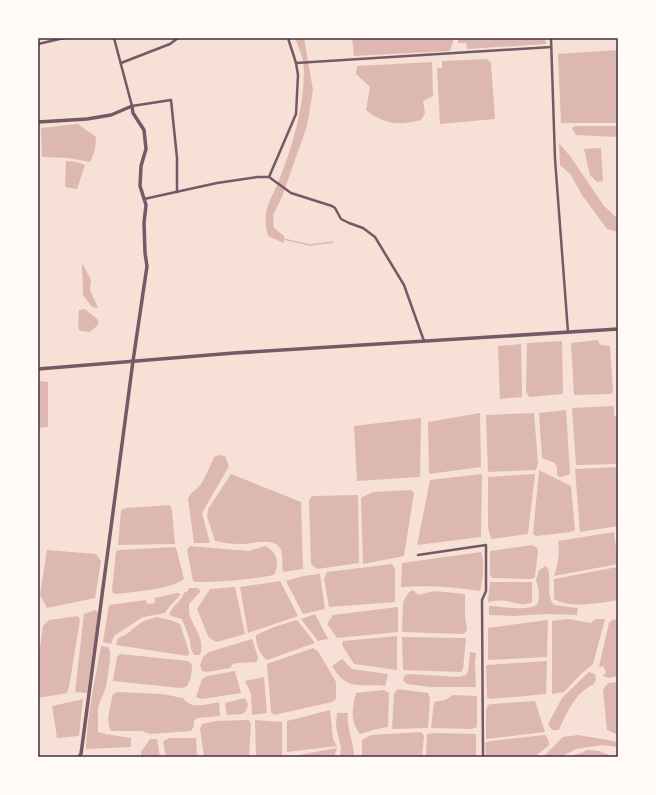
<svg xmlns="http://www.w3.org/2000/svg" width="656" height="795" font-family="'DejaVu Sans',sans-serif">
  <rect width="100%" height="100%" fill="#f7e1d7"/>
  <g fill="#dcb8b0">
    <path d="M 295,38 L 304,38 L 313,90 L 307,126 L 282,197 L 273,215 L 274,228 L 284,236 L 284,243 L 268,236 C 261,209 271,201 280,178 C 293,144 304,107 304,71 C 304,60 299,48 295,38 Z"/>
    <path d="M 352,38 L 453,38 L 453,42 L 450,51 L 354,56 Z"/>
    <path d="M 458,38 L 545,38 L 546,44 L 467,49 L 466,43 L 458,43 Z"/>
    <path d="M 618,50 L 618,123 L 561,123 L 558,54 Z"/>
    <path d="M 487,59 L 491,63 L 495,119 L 440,124 L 437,68 L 442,68 L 442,61 Z"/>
    <path d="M 432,62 L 433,96 L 423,101 L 425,113 L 421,120 C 399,126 383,124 366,110 L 370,87 L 356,74 L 357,66 Z"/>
    <path d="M 78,124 L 96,137 L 95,150 L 90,162 L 68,158 L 42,157 L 41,128 Z"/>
    <path d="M 576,126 L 618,126 L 618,137 L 576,135 L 572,128 Z"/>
    <path d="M 559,143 L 570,156 L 604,206 L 618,219 L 618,232 L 607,229 L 582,195 L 571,175 L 560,165 Z"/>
    <path d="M 601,148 L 603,181 L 597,182 L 590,175 L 584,149 Z"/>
    <path d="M 66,161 L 77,162 L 85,165 L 77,189 L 65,187 Z"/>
    <path d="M 82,263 L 91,280 L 90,290 L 98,308 L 92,307 L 83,295 Z"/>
    <path d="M 85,309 L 98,320 L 98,325 L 90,332 L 80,331 L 78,327 L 79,310 Z"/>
    <path d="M 598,340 L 600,345 L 610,346 L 613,392 L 610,394 L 574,395 L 571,343 Z"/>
    <path d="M 562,341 L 563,394 L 529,397 L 526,391 L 527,343 Z"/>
    <path d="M 521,344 L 522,397 L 500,399 L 498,346 Z"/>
    <path d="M 38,381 L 48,382 L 48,427 L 38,428 Z"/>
    <path d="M 614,406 L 614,416 L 618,416 L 618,464 L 576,465 L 572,408 Z"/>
    <path d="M 566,410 L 570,474 L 565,476 L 560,477 L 557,475 L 557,468 L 555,463 L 542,458 L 539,413 Z"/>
    <path d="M 480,413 L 481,467 L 429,474 L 428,422 Z"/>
    <path d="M 534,413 L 538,463 L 536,470 L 488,472 L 486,415 Z"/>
    <path d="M 421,418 L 420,477 L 357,481 L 354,426 Z"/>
    <path d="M 220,455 L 225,456 L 229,466 L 202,513 L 210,543 L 194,543 L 188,499 C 190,492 196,491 201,484 C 206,476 210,466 214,457 Z"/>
    <path d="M 618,467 L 618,526 L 580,532 L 575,469 Z"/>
    <path d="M 539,470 L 571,486 L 575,530 L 571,532 L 536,536 L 533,534 Z"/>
    <path d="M 231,474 L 301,502 L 303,569 L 283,572 C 282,566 283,557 281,550 C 275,535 251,545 240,544 C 231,544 223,543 215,541 L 207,516 L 208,509 Z"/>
    <path d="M 482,474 L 481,537 L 417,545 L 430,480 Z"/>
    <path d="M 535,474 L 528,534 L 491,539 L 488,528 L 488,477 Z"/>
    <path d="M 411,490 L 414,493 L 404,556 L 363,564 L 361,498 L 373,492 Z"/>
    <path d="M 358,495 L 359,563 L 317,569 L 311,564 L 309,501 L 312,496 Z"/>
    <path d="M 170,505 L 172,511 L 175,544 L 118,545 L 121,510 L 126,508 Z"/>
    <path d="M 614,532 L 618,564 L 554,576 C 558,564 560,554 558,541 Z"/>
    <path d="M 532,545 L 537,548 L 538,551 L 535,577 L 531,579 L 492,578 L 490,575 L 490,551 Z"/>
    <path d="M 190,546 L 249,551 L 265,546 C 277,552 280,563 274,575 C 249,580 223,582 197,582 L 193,581 L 187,550 Z"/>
    <path d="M 175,547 L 177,551 L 184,579 C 169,590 136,591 117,594 L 113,593 L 112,590 L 116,551 L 120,550 Z"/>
    <path d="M 47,550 L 96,554 L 101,561 L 95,598 L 47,608 L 40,595 Z"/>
    <path d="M 481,552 C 485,563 483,579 480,591 C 454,587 428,585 401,587 L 402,563 Z"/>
    <path d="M 392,564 L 395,569 L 395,602 L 329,607 L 324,579 L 327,572 Z"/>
    <path d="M 546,566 C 554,577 544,594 554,605 L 578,608 L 577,615 L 546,614 L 514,616 L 489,615 L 489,606 C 502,606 527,612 538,604 L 539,592 L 536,580 L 539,570 Z"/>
    <path d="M 617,567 L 618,600 C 600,603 571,609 554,599 L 554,579 Z"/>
    <path d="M 320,574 L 325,609 L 303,614 L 286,581 L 303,576 Z"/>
    <path d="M 280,581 L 298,616 L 248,633 L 240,587 Z"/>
    <path d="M 490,582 L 532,582 L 532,602 C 524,607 515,603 507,601 C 501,600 494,601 488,602 Z"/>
    <path d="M 235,587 L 245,634 L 217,642 L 209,638 L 197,609 L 210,589 Z"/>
    <path d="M 189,588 L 197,588 L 201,591 L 189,604 C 189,607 189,610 189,613 C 193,628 206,639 200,655 L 194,655 L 191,649 L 190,640 L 182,619 L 171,616 L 169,614 C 174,604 180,603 184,593 L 188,591 Z"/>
    <path d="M 413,590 L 418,595 L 434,591 L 465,594 L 465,616 L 467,630 L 464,634 L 402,632 L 403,602 L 408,593 Z"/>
    <path d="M 177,593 L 181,594 L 170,606 L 165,613 L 143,617 L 114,636 L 111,644 L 103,642 L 109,605 L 146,600 L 147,604 L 155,603 L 155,598 Z"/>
    <path d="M 398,607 L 398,632 L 337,638 L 327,624 L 333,615 Z"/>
    <path d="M 96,610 L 98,613 L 87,693 L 75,692 L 84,614 Z"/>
    <path d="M 315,614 L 328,639 L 318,641 L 301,619 Z"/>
    <path d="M 78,616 L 80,620 L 69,687 L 67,693 L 38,698 L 38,655 L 39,654 L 43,626 L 49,620 Z"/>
    <path d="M 157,617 L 170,620 L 180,624 L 189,652 L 188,656 L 116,645 L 118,638 C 128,635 131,630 139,624 C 144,620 151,619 157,617 Z"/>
    <path d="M 568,619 L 591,623 L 595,619 L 605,619 L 593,664 L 580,675 L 564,692 L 552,694 L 552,621 Z"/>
    <path d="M 618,619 L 618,676 L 608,678 L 603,676 L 606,672 L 603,666 L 599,667 L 609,623 L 612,620 Z"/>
    <path d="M 297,620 L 315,643 L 267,660 C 260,655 255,643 256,635 L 274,627 Z"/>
    <path d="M 548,620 L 547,657 L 488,660 L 488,628 Z"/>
    <path d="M 397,636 L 397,670 L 354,664 L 342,645 L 343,641 Z"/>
    <path d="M 402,637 L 466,638 L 463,669 L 461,672 L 403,670 Z"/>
    <path d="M 252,639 L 258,657 L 257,662 L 238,663 L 233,664 L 230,668 L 207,672 L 202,671 L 200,665 L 203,657 L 209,652 Z"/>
    <path d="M 101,646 L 108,647 L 110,651 L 110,660 L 106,687 L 98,707 L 98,732 L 106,734 L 131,738 L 131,747 L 86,749 C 87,715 95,680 101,646 Z"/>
    <path d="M 313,648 L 318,651 L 336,682 L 336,699 L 332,702 L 274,715 L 271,712 L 267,664 Z"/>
    <path d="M 470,652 L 476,653 L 475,663 L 476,687 L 430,687 L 407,684 L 403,680 L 405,675 L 410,674 L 459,677 L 466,675 L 468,672 Z"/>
    <path d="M 120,654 L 188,661 L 192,664 C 192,672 191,681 186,687 L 180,688 L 113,681 L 117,657 Z"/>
    <path d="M 342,659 L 352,669 L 388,674 L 385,686 C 361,683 347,692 332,666 Z"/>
    <path d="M 547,661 L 546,694 L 490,699 L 487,697 L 486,665 Z"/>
    <path d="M 235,671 L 241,693 L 202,699 L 196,697 L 202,679 L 208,676 Z"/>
    <path d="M 589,672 L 595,674 L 596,679 L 594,684 C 575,693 567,712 559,730 L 552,730 L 548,724 L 562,698 Z"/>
    <path d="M 264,677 L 267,713 L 252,715 L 251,694 L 245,681 Z"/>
    <path d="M 618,682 L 618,735 L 607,730 L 603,690 L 608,683 Z"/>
    <path d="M 398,689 L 428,693 L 430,699 L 428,728 L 392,729 L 394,693 Z"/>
    <path d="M 384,690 L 389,693 L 388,727 L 377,729 L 360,734 C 350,722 352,707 356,693 Z"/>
    <path d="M 118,692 L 162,694 L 183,698 C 191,710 207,704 219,702 L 220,716 L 198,718 L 194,720 L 194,726 L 191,731 L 150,734 L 142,731 L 111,731 C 105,721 111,705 113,694 Z"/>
    <path d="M 453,695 L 477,696 L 477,727 L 472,729 L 431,728 L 434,702 L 445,700 Z"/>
    <path d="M 245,698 L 248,704 L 246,711 L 242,714 L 227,715 L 225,703 Z"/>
    <path d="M 83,699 L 79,736 L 57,738 L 52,706 Z"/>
    <path d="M 535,701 L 545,732 L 486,739 L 486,710 L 488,705 L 491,704 Z"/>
    <path d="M 330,710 L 333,739 L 337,746 L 287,752 L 287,721 Z"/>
    <path d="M 337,713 L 348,713 C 346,728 354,742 354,757 L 340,757 L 341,748 L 336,726 Z"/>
    <path d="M 245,720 L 249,720 L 251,724 L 249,757 L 204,757 L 200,729 L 202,724 L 216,721 Z"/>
    <path d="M 255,720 L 282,722 L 282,757 L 256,757 Z"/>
    <path d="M 421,732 L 424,736 L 422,757 L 362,757 L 362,740 L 371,735 Z"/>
    <path d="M 435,733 L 476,734 L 476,757 L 426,757 L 427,734 Z"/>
    <path d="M 545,735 L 548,739 L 549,745 L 535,757 L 486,757 L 485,743 L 490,741 Z"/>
    <path d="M 578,735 L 614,741 L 618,743 L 618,747 L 602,745 L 576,749 L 561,757 L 543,757 L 563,737 Z"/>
    <path d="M 170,738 L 196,738 L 197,757 L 166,757 L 163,741 Z"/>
    <path d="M 150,739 L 157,739 L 160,757 L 141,757 L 141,752 Z"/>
    <path d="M 337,748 L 334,757 L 288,757 Z"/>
    <path d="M 588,750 L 599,751 L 614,757 L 570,757 Z"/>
  </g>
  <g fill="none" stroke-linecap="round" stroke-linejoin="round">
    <path stroke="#dcb8b0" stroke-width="1.5" d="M 283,239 L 310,245 L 333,242"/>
    <g stroke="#755966" stroke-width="2.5">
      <path d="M 114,38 L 132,106 L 171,100 L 177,158 L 177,192"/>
      <path d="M 551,38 L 555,159 L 568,332"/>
      <path d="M 38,44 L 64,38"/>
      <path d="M 121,63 L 170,44 L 178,38"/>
      <path d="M 296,63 L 551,47"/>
      <path d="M 269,177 L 296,114 L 298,75 L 296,63 L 288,38"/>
      <path d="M 144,199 L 217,183 L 258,177 L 269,177 L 291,193 L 332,206 L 335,208 L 341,219 L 349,223 L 363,228 L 375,237 L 404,285 L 424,341"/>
      <path d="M 418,555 L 486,545 L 486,591 L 482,600 L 483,757"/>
    </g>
    <g stroke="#755966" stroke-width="3.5">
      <path d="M 38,122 L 87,119 L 111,115 L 132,106 L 133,113 L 144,130 L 146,149 L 141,166 L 140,186 L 146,205 L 144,223 L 145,253 L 147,266 L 133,361 L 81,754 L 79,757"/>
      <path d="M 38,369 L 234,353 L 618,329"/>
    </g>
  </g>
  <rect width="656" height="795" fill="none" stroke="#fffaf5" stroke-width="78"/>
  <rect x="39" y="39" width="578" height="717" fill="none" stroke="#4a2c40" stroke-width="1.5"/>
</svg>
